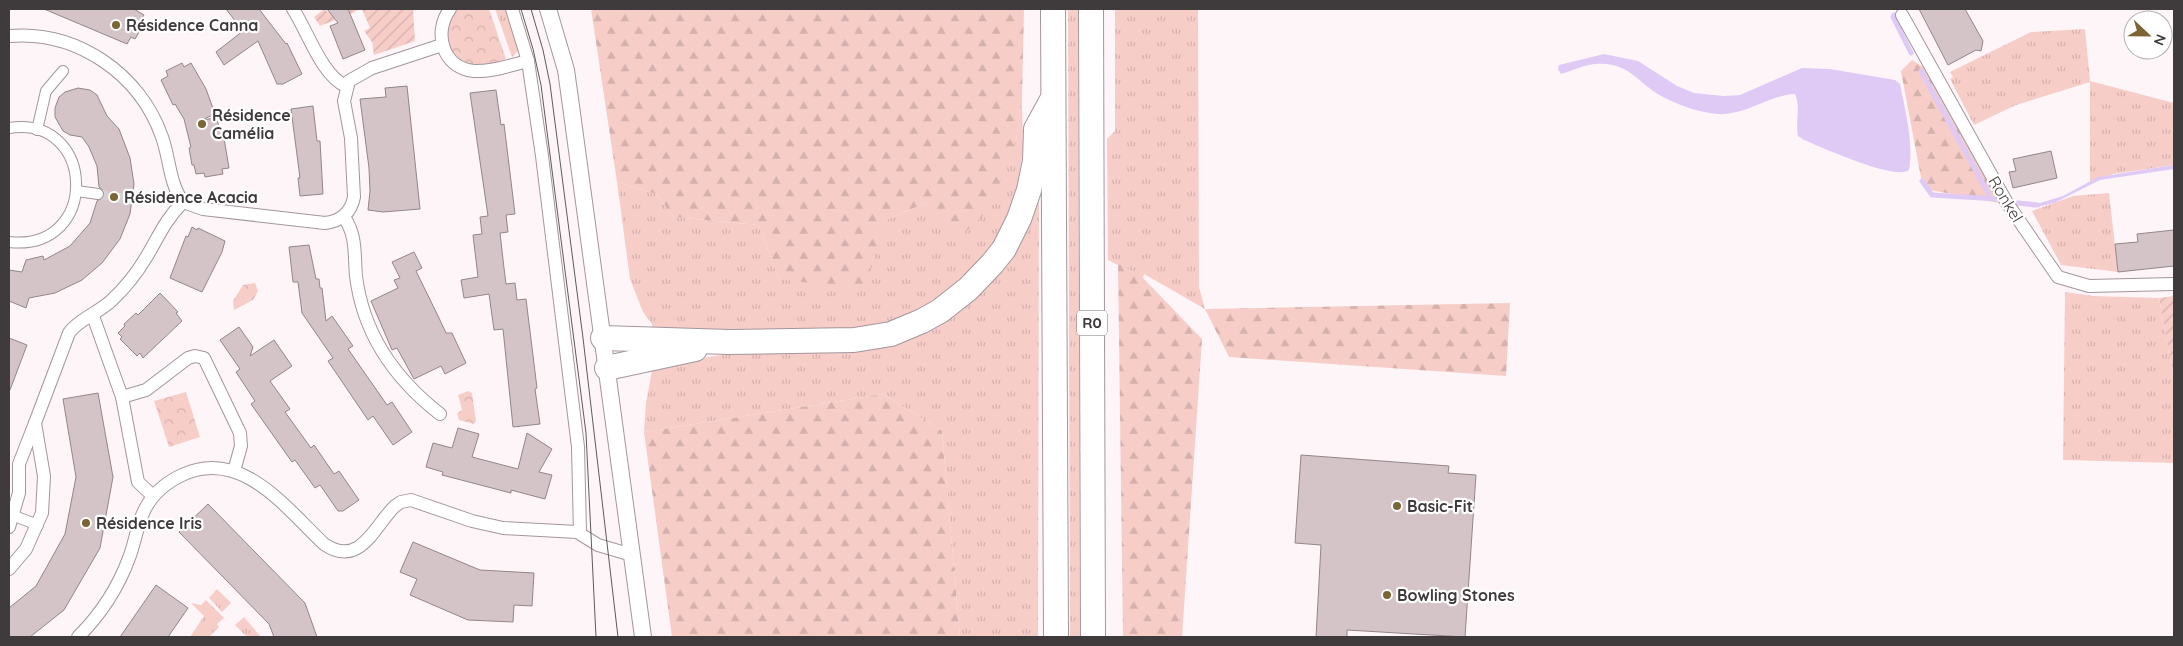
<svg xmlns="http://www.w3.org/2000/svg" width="2183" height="646" font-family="Quicksand,sans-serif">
  <defs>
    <pattern id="grass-tufts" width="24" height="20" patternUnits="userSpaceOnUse" patternTransform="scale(1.25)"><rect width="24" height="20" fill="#f7cdc8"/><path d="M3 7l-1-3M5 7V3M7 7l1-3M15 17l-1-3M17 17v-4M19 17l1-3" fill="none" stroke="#d5b1ad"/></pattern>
    <pattern id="forest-firs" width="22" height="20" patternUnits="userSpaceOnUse" patternTransform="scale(1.25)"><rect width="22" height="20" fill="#f7cdc8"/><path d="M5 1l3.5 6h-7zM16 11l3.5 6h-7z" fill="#d5b1ad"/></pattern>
    <pattern id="park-crowns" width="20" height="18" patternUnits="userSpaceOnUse" patternTransform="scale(1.25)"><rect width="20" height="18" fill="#f7cdc8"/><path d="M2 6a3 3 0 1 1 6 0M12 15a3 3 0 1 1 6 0" fill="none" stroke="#d5b1ad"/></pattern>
    <pattern id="garden-furrows" width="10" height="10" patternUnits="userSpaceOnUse" patternTransform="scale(1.25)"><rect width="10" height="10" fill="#f7cdc8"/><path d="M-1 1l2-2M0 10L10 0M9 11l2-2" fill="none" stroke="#d5b1ad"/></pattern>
  </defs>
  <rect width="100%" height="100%" fill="#fef5f9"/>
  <g fill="url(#grass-tufts)">
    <path d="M 495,9 L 507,9 L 519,50 L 512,57 Z"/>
    <path d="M 1068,9 L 1078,9 L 1080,637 L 1070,637 Z"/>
    <path d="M 1115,9 L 1198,9 L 1199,287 L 1205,309 L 1144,274 L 1143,278 L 1108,260 L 1107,139 L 1115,131 Z"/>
    <path d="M 2085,29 L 2090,81 L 2174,103 L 2174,165 L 2113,174 L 2090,182 L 2090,82 L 2016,105 L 1974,125 L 1950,79 L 1953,77 L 1950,72 L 2031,32 Z"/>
    <path d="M 1022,100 L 1023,150 L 1017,190 L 1004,223 L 994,242 L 975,268 L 939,301 L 902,319 L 859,330 L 653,331 L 652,324 L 643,312 L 630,279 L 617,182 L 656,194 L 674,217 L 759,225 L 779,279 L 885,220 L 926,203 L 1016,140 Z"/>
    <path d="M 1039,185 L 1038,637 L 960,637 L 942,431 L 883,394 L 644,432 L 646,403 L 653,365 L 936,324 Z"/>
    <path d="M 2109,193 L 2118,272 L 2061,265 L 2032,211 L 2073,196 Z"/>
    <path d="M 2065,292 L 2093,296 L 2159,298 L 2174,381 L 2174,463 L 2063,460 Z"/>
    <path d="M 217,589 L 231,603 L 222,612 L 209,598 Z"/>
    <path d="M 206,600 L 224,618 L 217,624 L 219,627 L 209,637 L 190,637 L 204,616 L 191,603 L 201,605 Z"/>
    <path d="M 244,617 L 261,637 L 247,637 L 235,625 Z"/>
  </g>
  <g fill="url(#forest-firs)">
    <path d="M 591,9 L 1024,9 L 1022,100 L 1016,140 L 993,198 L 982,217 L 960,237 L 926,203 L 885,220 L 865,290 L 779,279 L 759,225 L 674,217 L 656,194 L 617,182 Z"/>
    <path d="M 1912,60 L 1928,70 L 1999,203 L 1925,189 L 1922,183 L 1901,71 Z"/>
    <path d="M 1118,263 L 1143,278 L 1202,339 L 1182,637 L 1123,637 Z"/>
    <path d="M 1510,303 L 1506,376 L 1229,357 L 1205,309 Z"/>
    <path d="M 883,394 L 942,431 L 960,637 L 672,637 L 644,432 Z"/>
  </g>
  <g fill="url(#park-crowns)">
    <path d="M 456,9 L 489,9 L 506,59 C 474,72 461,68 444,38 Z"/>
    <path d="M 255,283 L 258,291 L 253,300 L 234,310 L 233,301 L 243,285 Z"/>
    <path d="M 468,391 L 472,393 L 476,421 L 474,424 L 459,420 L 457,413 L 462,410 L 458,395 Z"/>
    <path d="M 186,392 L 200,437 L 169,447 L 154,401 Z"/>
  </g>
  <g fill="url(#garden-furrows)">
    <path d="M 324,9 L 332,15 L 341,9 L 359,9 L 353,13 L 320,26 L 314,17 Z"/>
    <path d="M 362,9 L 413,9 L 415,41 L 374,55 L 372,42 L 364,31 L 370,28 Z"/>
    <path d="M 2174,296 L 2174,381 L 2159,298 Z"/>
  </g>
  <g fill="#dfcaf5">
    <path d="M 1604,54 L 1638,61 L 1677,86 L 1694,93 L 1724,96 L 1740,95 L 1802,68 L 1830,69 L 1895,80 L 1900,84 C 1905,110 1914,143 1909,170 C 1895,181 1821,147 1804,140 L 1798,136 C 1795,121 1801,108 1795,94 C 1769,95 1745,116 1718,114 C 1700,113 1679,105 1663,97 C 1638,84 1630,62 1597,64 C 1585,64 1572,71 1561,74 L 1558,69 L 1559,65 Z"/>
    <path d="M 2174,165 L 2174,169 L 2100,180 L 2054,203 L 2032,208 L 2040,203 L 2063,196 L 2098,177 Z"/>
  </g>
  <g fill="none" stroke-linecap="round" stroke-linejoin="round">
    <g stroke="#dfcaf5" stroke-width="5">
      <path d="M 1894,15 L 1893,17 L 1911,53"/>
      <path d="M 1921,71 L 1988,193"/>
      <path d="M 1922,181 L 1932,195 L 1997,199"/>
      <path d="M 2017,203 L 2038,205"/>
    </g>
  </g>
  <g fill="#d4c4c7" stroke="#948688">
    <path d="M 44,9 L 134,9 L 144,15 L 140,21 L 144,24 L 135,39 L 131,37 L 127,44 Z"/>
    <path d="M 226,9 L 259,9 L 286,44 L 287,43 L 302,74 L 283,84 L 277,84 L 258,41 L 224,65 L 216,52 L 243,31 Z"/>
    <path d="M 327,9 L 348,9 L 365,50 L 343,59 L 330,26 L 338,23 Z"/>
    <path d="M 1919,9 L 1965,9 L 1983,41 L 1981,51 L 1976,50 L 1948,65 Z"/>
    <path d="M 182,63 L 184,67 L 191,63 L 206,89 L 215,114 L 202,120 L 216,118 L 224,138 L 229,168 L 222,169 L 223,174 L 205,177 L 204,173 L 196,174 L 194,165 L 192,165 L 189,148 L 191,147 L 184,119 L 175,104 L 173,105 L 161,80 L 168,76 L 166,71 Z"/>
    <path d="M 407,86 L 420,209 L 383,212 L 368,210 L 370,191 L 369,168 L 360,99 L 386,97 L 385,88 Z"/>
    <path d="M 78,88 L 90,90 L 97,95 L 107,116 L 119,129 L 130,158 L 134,184 L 130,214 L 120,239 L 102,263 L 82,280 L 55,293 L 29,298 L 26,308 L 9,301 L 9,270 L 22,272 L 26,260 L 43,256 L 44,260 L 70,246 L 90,223 L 97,201 L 105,195 L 104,191 L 99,187 L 97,166 L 89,147 L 82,137 L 70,135 L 63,131 L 55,117 L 55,108 L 59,97 L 65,92 Z"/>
    <path d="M 496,90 L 501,125 L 504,124 L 515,214 L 506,215 L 508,232 L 500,233 L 504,268 L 506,284 L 515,283 L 517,300 L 526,299 L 537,388 L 535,389 L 540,424 L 513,427 L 503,329 L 494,330 L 489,294 L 464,298 L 461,280 L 478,277 L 473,235 L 482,234 L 480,217 L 488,216 L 470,93 Z"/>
    <path d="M 313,106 L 317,141 L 320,141 L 323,194 L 300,196 L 298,178 L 300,178 L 291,109 Z"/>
    <path d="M 2051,151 L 2057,178 L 2013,188 L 2009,172 L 2016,171 L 2013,159 Z"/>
    <path d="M 192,227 L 197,230 L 198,228 L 225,241 L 222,252 L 202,292 L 170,278 L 186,236 L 188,237 Z"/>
    <path d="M 2174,230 L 2174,266 L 2118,272 L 2115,244 L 2138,242 L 2137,234 Z"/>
    <path d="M 309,245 L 316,279 L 319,279 L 320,288 L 322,288 L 326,321 L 332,316 L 353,346 L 348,349 L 387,405 L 392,402 L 412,432 L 393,445 L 373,416 L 368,420 L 328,361 L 333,358 L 302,313 L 298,282 L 293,282 L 289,247 Z"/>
    <path d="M 414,252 L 422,268 L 416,271 L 439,318 L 446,333 L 452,333 L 466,363 L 445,374 L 441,366 L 414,379 L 397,348 L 392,350 L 371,301 L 398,288 L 394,280 L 400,278 L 392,262 Z"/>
    <path d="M 160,293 L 178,312 L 176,313 L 182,321 L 143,358 L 140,353 L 137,356 L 120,339 L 122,337 L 118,333 L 125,326 L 124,324 L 136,313 L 138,315 Z"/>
    <path d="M 239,327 L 253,347 L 250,356 L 274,340 L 292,366 L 270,381 L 290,409 L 285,412 L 311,448 L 314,445 L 334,474 L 339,471 L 359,500 L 343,511 L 338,511 L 320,485 L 315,488 L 295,460 L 292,462 L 251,404 L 255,401 L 236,372 L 240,369 L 220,340 Z"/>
    <path d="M 9,338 L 27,345 L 10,390 L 9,390 Z"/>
    <path d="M 98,393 L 113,477 L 100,548 L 64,610 L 30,637 L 9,637 L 9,608 L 36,586 L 65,534 L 76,477 L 63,399 Z"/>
    <path d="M 458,428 L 479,434 L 472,457 L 518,469 L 527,433 L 552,449 L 539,472 L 552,475 L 545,499 L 511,490 L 511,493 L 442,475 L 443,472 L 426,467 L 433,443 L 452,448 Z"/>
    <path d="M 1301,455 L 1449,466 L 1448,473 L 1476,475 L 1465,637 L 1347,630 L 1347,637 L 1316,637 L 1321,545 L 1295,543 Z"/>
    <path d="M 208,504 L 305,603 L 317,637 L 274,637 L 269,624 L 179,532 Z"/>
    <path d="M 413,542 L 480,570 L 534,573 L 532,606 L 514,605 L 513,622 L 468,620 L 410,595 L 417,579 L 400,572 Z"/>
    <path d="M 156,585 L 188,608 L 168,637 L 120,637 Z"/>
  </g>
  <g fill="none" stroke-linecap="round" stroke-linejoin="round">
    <path stroke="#d8d0d3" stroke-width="10" stroke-dasharray="10 5" stroke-linecap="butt" d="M 98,194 L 130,200"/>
    <defs>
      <g id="pedestrian">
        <path d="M 9,128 C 96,114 101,252 9,242"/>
        <path d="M 37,130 L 46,91 L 63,71"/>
        <path d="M 77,191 L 98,194"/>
        <path d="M 9,514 L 38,525"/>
      </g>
      <g id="minor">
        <path d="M 293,9 C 308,32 322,76 346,86"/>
        <path d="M 450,9 C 433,32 442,68 474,71 C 492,72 511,65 528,61"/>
        <path d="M 512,9 L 528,61 L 542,156 L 578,447 L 580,533"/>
        <path d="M 1902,15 L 2007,203 L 2058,277 L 2089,286 L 2174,284"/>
        <path d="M 9,36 C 77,30 140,74 162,137 C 170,159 169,183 183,202 L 203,209 L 325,223 C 341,221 351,213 354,197 L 351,138 L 344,101 L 349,81 L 372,68 L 442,45"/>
        <path d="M 344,217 C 357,236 354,254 356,276 C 363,333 395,379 440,414"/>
        <path d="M 93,316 L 122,397 L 138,482 L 153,496"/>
        <path d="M 122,397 L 146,390 L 188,358 L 195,356 L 204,358 L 240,433 L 241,446 L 234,471"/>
        <path d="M 9,527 L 19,493 L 19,464 L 35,423"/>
        <path d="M 9,569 L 26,549 L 42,513 L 44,476 L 35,423 L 69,333 C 77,321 99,312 111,301 C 125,288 137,273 147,256 C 159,236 165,220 183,202"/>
        <path d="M 78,637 C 101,614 118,588 129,558 C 135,543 137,525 144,511 C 152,494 165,483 182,475 C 241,447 286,508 324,544 C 360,569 375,525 395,506 L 401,502 L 411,500 L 472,521 L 503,528 L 577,532 L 598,545 L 632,555"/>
      </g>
      <path id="tertiary" d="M 548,9 L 566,70 L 571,106 L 643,637"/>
      <g id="motorway">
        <path d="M 1053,9 L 1056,637"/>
        <path d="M 1091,9 L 1093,637"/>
        <path d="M 603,338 L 729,342 L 854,340 L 891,334 L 922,321 L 940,311 L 968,289 L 992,264 L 1004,249 L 1019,219 L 1029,190 L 1035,161 L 1036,129 L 1053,98"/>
        <path d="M 607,368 L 695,349"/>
      </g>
    </defs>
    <use href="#pedestrian" stroke="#a3969c" stroke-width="12"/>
    <use href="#minor" stroke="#a3969c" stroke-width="14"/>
    <use href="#tertiary" stroke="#a3969c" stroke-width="18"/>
    <use href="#motorway" stroke="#a3969c" stroke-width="26"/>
    <use href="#pedestrian" stroke="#fff" stroke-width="10"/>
    <use href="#minor" stroke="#fff" stroke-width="12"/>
    <use href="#tertiary" stroke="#fff" stroke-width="16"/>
    <use href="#motorway" stroke="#fff" stroke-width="24"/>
    <g stroke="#5f5a5c" stroke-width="1">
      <path d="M 521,9 L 533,49 L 541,85 L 586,433 L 596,637"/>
      <path d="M 531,9 L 543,50 L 550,84 L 583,338 L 618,637"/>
    </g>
  </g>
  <g fill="#7b6534" stroke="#fff" stroke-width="2">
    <circle cx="116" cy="25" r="5"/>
    <circle cx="202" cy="124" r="5"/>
    <circle cx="114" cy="197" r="5"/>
    <circle cx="1397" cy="506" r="5"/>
    <circle cx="86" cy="523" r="5"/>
    <circle cx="1387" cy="595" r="5"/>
  </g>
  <g text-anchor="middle" stroke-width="4.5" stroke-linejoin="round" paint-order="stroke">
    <rect fill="#fff" stroke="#797576" stroke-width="1" x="1077" y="310.5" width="30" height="25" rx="4"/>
    <g font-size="15" font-weight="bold" fill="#3f3a3c">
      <text x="1092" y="328">R0</text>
    </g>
    <g font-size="16" font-weight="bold" fill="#3f3a3c" stroke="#fff" text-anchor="start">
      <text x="126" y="31">Résidence Canna</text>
      <text x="212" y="121">Résidence<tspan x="212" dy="18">Camélia</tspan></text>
      <text x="124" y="203">Résidence Acacia</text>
      <text x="1407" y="512">Basic-Fit</text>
      <text x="96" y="529">Résidence Iris</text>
      <text x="1397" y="601">Bowling Stones</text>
    </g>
    <g font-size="16" fill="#3f3a3c" stroke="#fff">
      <text transform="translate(2006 199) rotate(59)" y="6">Ronkel</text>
    </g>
  </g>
  <rect width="2183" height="646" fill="none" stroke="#3f3a3c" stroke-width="20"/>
  <g transform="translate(2148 35) rotate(112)"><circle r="24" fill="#ffffff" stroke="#b2b0b1"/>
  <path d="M0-4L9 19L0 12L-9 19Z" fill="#7b6534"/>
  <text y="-8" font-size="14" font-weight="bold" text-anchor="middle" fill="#3f3a3c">N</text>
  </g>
</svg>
